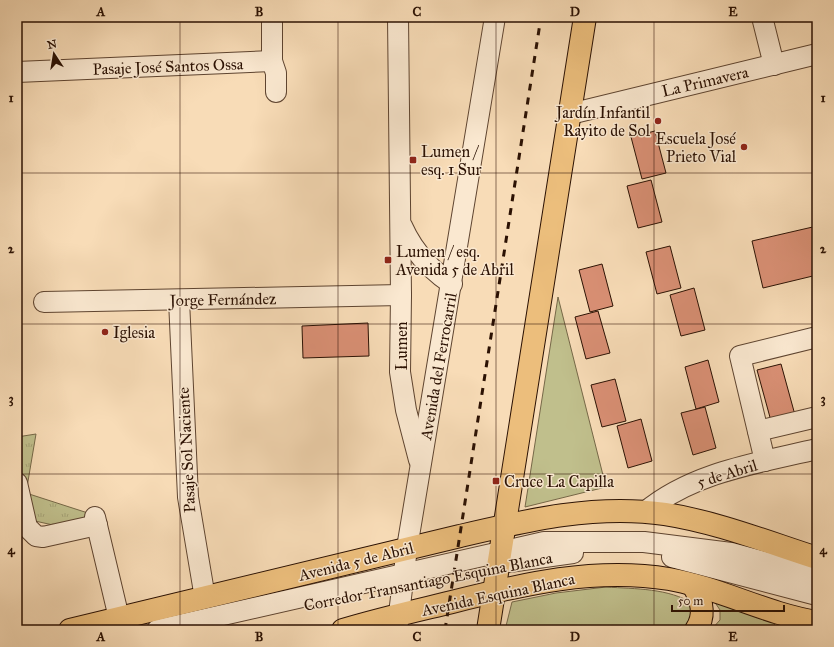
<svg xmlns="http://www.w3.org/2000/svg" width="834" height="647" font-family="'IM FELL Great Primer',serif">
  <defs>
    <pattern id="park-tufts" width="24" height="20" patternUnits="userSpaceOnUse"><rect width="24" height="20" fill="#c0bf8c"/><path d="M3 7l-1-3M5 7V3M7 7l1-3M15 17l-1-3M17 17v-4M19 17l1-3" fill="none" stroke="#a5a377"/></pattern>
  </defs>
  <rect width="100%" height="100%" fill="#f8dcb7"/>
  <filter id="stains"><feTurbulence type="fractalNoise" baseFrequency=".005" numOctaves="4"/><feColorMatrix values="0 0 0 0 .2 0 0 0 0 .09 0 0 0 0 .02 0 0 0 .5 -.17"/></filter>
  <radialGradient id="worn" r=".72"><stop offset=".6" stop-color="#630" stop-opacity="0"/><stop offset="1" stop-color="#630" stop-opacity=".3"/></radialGradient>
  <g fill="#c0bf8c" stroke="#766848">
    <path d="M 558,297 L 606,487 L 525,507 Z"/>
    <path d="M 606,587 C 636,589 668,588 694,604 L 689,623 L 680,629 L 669,630 L 505,630 L 512,602 L 556,593 Z"/>
    <path d="M 714,601 L 776,620 L 774,626 L 711,630 L 720,620 L 720,610 Z"/>
  </g>
  <path fill="url(#park-tufts)" stroke="#766848" d="M 36,434 L 26,493 L 91,514 L 92,520 L 53,525 L 35,521 L 17,480 L 17,437 Z"/>
  <g fill="#da9075" stroke="#2b1103">
    <path d="M 655,131 L 666,173 L 642,179 L 631,137 Z"/>
    <path d="M 651,180 L 662,222 L 638,228 L 627,186 Z"/>
    <path d="M 817,226 L 817,275 L 763,288 L 752,241 Z"/>
    <path d="M 670,246 L 681,288 L 657,294 L 646,252 Z"/>
    <path d="M 602,264 L 613,306 L 590,312 L 579,270 Z"/>
    <path d="M 694,288 L 705,330 L 681,336 L 670,295 Z"/>
    <path d="M 598,311 L 610,353 L 586,359 L 575,317 Z"/>
    <path d="M 368,323 L 369,356 L 303,358 L 302,326 Z"/>
    <path d="M 708,360 L 719,402 L 696,409 L 685,367 Z"/>
    <path d="M 781,364 L 795,415 L 771,421 L 757,370 Z"/>
    <path d="M 615,379 L 626,421 L 602,427 L 591,385 Z"/>
    <path d="M 705,407 L 716,448 L 693,455 L 681,413 Z"/>
    <path d="M 641,419 L 652,461 L 628,468 L 617,426 Z"/>
  </g>
  <g fill="none" stroke-linecap="round" stroke-linejoin="round">
    <defs>
      <g id="minor">
        <path d="M 272,17 L 272,61 L 276,73 L 276,92"/>
        <path d="M 398,17 L 401,295 L 400,372 L 406,410 L 419,460"/>
        <path d="M 762,17 L 774,65"/>
        <path d="M 17,72 L 272,61"/>
        <path d="M 570,114 L 817,54"/>
        <path d="M 402,226 C 413,251 429,269 452,284"/>
        <path d="M 179,300 L 188,497 L 205,598"/>
        <path d="M 44,302 L 401,295"/>
        <path d="M 758,431 L 817,417"/>
        <path d="M 765,461 L 740,356 L 817,337"/>
        <path d="M 17,483 L 27,527 L 36,536 L 43,537 L 97,525"/>
        <path d="M 645,512 C 693,472 758,463 817,449"/>
        <path d="M 95,517 L 119,618"/>
        <path d="M 672,557 L 817,595"/>
        <path d="M 509,562 L 573,553"/>
        <path d="M 157,630 L 544,542 L 644,542 L 731,553 L 817,576"/>
        <path d="M 397,630 L 407,548 L 495,17"/>
      </g>
      <g id="major">
        <path d="M 693,585 C 702,600 706,615 696,630"/>
        <path d="M 70,630 L 460,536 C 528,520 595,504 665,514 C 717,522 767,542 817,558"/>
        <path d="M 343,630 C 379,619 415,611 452,602 C 523,584 595,567 669,579 C 720,588 766,614 817,622"/>
        <path d="M 488,630 L 585,17"/>
      </g>
    </defs>
    <use href="#minor" stroke="#5e4430" stroke-width="22"/>
    <use href="#major" stroke="#2b1103" stroke-width="24"/>
    <use href="#minor" stroke="#fae8d0" stroke-width="20"/>
    <use href="#major" stroke="#ecbe7c" stroke-width="22"/>
    <path stroke="#2b1103" stroke-width="3" stroke-dasharray="7 7" stroke-linecap="butt" d="M 445,630 L 541,17"/>
  </g>
  <path fill="none" stroke="#2b1103" stroke-width="1" stroke-opacity="0.55" d="M 180,17 L 180,630M 338,17 L 338,630M 496,17 L 496,630M 654,17 L 654,630M 17,173 L 817,173M 17,324 L 817,324M 17,474 L 817,474"/>
  <g fill="#8f2418" stroke="#fae8d0" stroke-width="1.5">
    <circle cx="658" cy="121" r="4"/>
    <circle cx="744" cy="147" r="4"/>
    <rect x="409" y="156" width="8" height="8" rx="2"/>
    <rect x="384" y="256" width="8" height="8" rx="2"/>
    <circle cx="105" cy="332" r="4"/>
    <rect x="492" y="477" width="8" height="8" rx="2"/>
  </g>
  <g text-anchor="middle" stroke-width="3" stroke-linejoin="round" paint-order="stroke">
    <g font-size="16" fill="#2b1103" stroke="#fae8d0">
      <text transform="translate(168 66) rotate(-2)" y="6">Pasaje José Santos Ossa</text>
      <text transform="translate(705 81) rotate(-13)" y="6">La Primavera</text>
      <text transform="translate(223 299) rotate(-1)" y="6">Jorge Fernández</text>
      <text transform="translate(401 346) rotate(-90)" y="6">Lumen</text>
      <text transform="translate(438 366) rotate(-80)" y="6">Avenida del Ferrocarril</text>
      <text transform="translate(186 450) rotate(-93)" y="6">Pasaje Sol Naciente</text>
      <text transform="translate(727 473) rotate(-17)" y="6">5 de Abril</text>
      <text transform="translate(356 561) rotate(-14)" y="6">Avenida 5 de Abril</text>
      <text transform="translate(428 581) rotate(-11)" y="6">Corredor Transantiago Esquina Blanca</text>
      <text transform="translate(498 594) rotate(-12)" y="6">Avenida Esquina Blanca</text>
    </g>
    <g font-size="16" fill="#2b1103" stroke="#fae8d0" text-anchor="start">
      <text x="650" y="118" text-anchor="end">Jardín Infantil<tspan x="650" dy="18">Rayito de Sol</tspan></text>
      <text x="736" y="144" text-anchor="end">Escuela José<tspan x="736" dy="18">Prieto Vial</tspan></text>
      <text x="421" y="157">Lumen /<tspan x="421" dy="18">esq. 1 Sur</tspan></text>
      <text x="396" y="257">Lumen / esq.<tspan x="396" dy="18">Avenida 5 de Abril</tspan></text>
      <text x="113" y="338">Iglesia</text>
      <text x="504" y="487">Cruce La Capilla</text>
    </g>
  </g>
  <rect width="834" height="647" fill="none" stroke="#f8dcb7" stroke-width="44"/>
  <g transform="translate(54 54) rotate(348)" stroke="#fae8d0" stroke-width="3" paint-order="stroke">
  <path d="M0-3L7 15L0 10L-7 15Z" fill="#2b1103"/>
  <text y="-6" font-size="11" font-weight="bold" text-anchor="middle" fill="#2b1103">N</text>
  </g>
  <path d="M672 605v6h112v-6" fill="none" stroke="#2b1103" stroke-width="2"/>
  <text x="678" y="605" font-size="12" fill="#2b1103" stroke="#fae8d0" stroke-width="3" paint-order="stroke">50 m</text>
  <rect x="22" y="22" width="790" height="603" fill="none" stroke="#2b1103" stroke-width="1.5"/>
  <g font-size="13" text-anchor="middle" font-weight="bold" fill="#2b1103">
    <text x="101" y="16">A</text>
    <text x="259" y="16">B</text>
    <text x="417" y="16">C</text>
    <text x="575" y="16">D</text>
    <text x="733" y="16">E</text>
    <text x="11" y="102">1</text>
    <text x="823" y="102">1</text>
    <text x="11" y="253">2</text>
    <text x="823" y="253">2</text>
    <text x="11" y="403">3</text>
    <text x="823" y="403">3</text>
    <text x="11" y="554">4</text>
    <text x="823" y="554">4</text>
    <text x="101" y="641">A</text>
    <text x="259" y="641">B</text>
    <text x="417" y="641">C</text>
    <text x="575" y="641">D</text>
    <text x="733" y="641">E</text>
  </g>
  <rect width="100%" height="100%" filter="url(#stains)"/>
  <rect width="100%" height="100%" fill="url(#worn)"/>
</svg>
